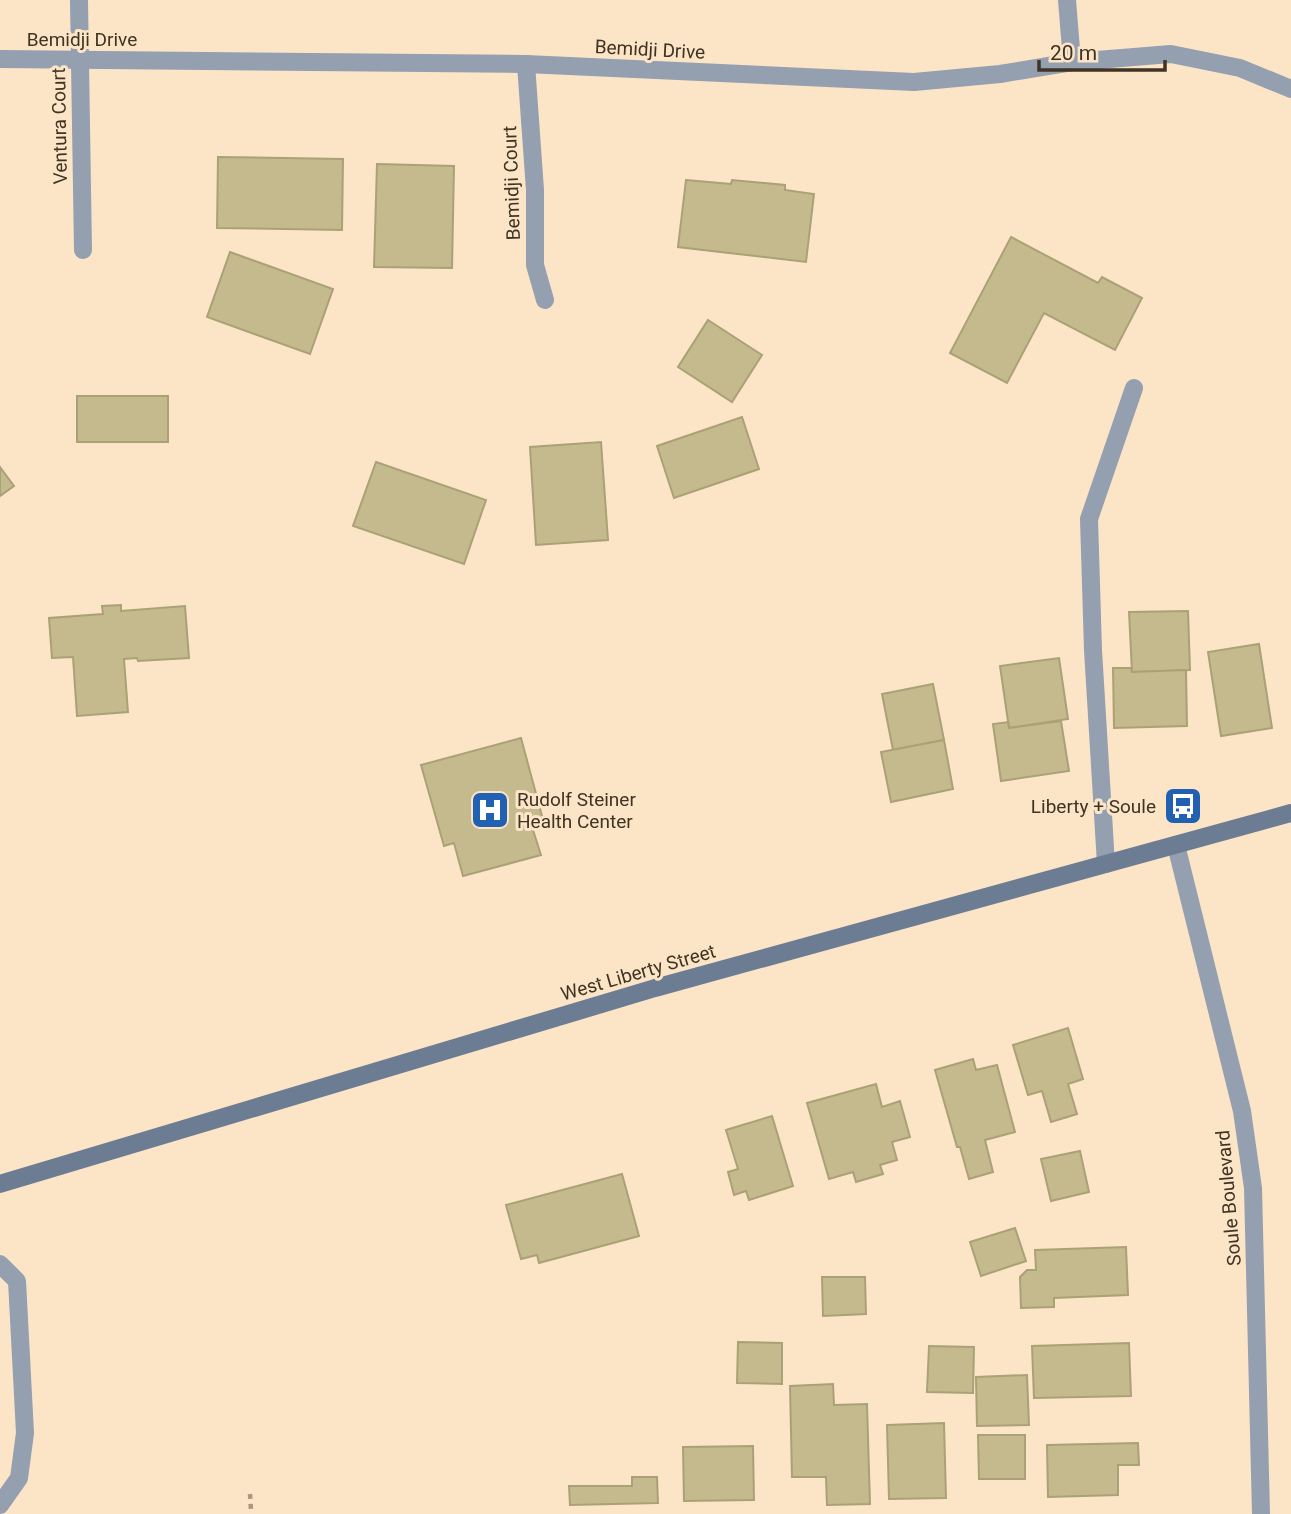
<svg xmlns="http://www.w3.org/2000/svg" width="1291" height="1514" font-family="Roboto,sans-serif">
  <rect width="100%" height="100%" fill="#fce5c6"/>
  <g fill="#c4ba8e" stroke="#aba176" stroke-width="2">
    <path d="M 218,157 L 343,159 L 342,230 L 217,228 Z"/>
    <path d="M 377,164 L 454,166 L 452,268 L 374,267 Z"/>
    <path d="M 686,180 L 731,184 L 732,180 L 785,185 L 785,190 L 814,194 L 806,262 L 678,247 Z"/>
    <path d="M 1011,237 L 1098,283 L 1102,277 L 1142,298 L 1115,350 L 1044,313 L 1007,383 L 950,353 Z"/>
    <path d="M 230,252 L 333,289 L 310,354 L 207,317 Z"/>
    <path d="M 708,320 L 762,355 L 732,402 L 678,367 Z"/>
    <rect x="77" y="396" width="91" height="46"/>
    <path d="M 742,417 L 759,469 L 674,498 L 657,446 Z"/>
    <path d="M 601,442 L 608,540 L 536,545 L 530,447 Z"/>
    <path d="M 376,462 L 486,500 L 464,564 L 353,526 Z"/>
    <path d="M 0,467 L 14,486 L 0,496 Z"/>
    <path d="M 121,605 L 121,611 L 185,606 L 189,658 L 138,661 L 137,658 L 124,659 L 128,712 L 77,716 L 73,657 L 52,658 L 49,618 L 103,614 L 102,606 Z"/>
    <path d="M 1188,611 L 1190,670 L 1132,672 L 1129,612 Z"/>
    <path d="M 1259,644 L 1272,728 L 1221,736 L 1208,652 Z"/>
    <path d="M 1059,658 L 1068,719 L 1009,728 L 1000,666 Z"/>
    <path d="M 1113,668 L 1131,668 L 1132,672 L 1186,670 L 1187,726 L 1114,728 Z"/>
    <path d="M 933,684 L 944,740 L 893,750 L 882,694 Z"/>
    <path d="M 1061,721 L 1069,771 L 1001,781 L 993,724 L 1008,722 L 1009,728 Z"/>
    <path d="M 521,738 L 545,827 L 533,830 L 541,855 L 463,876 L 454,843 L 444,846 L 421,765 Z"/>
    <path d="M 944,740 L 953,789 L 891,802 L 881,752 Z"/>
    <path d="M 1068,1028 L 1083,1079 L 1068,1084 L 1077,1114 L 1051,1122 L 1042,1091 L 1028,1095 L 1013,1045 Z"/>
    <path d="M 973,1059 L 976,1070 L 997,1065 L 1015,1132 L 985,1140 L 993,1172 L 969,1179 L 960,1147 L 957,1147 L 935,1070 Z"/>
    <path d="M 876,1084 L 882,1107 L 900,1101 L 910,1137 L 892,1142 L 897,1160 L 880,1165 L 883,1174 L 856,1182 L 853,1172 L 829,1179 L 807,1103 Z"/>
    <path d="M 772,1116 L 793,1186 L 749,1200 L 746,1191 L 734,1195 L 728,1172 L 738,1169 L 726,1130 Z"/>
    <path d="M 1080,1151 L 1089,1192 L 1051,1201 L 1041,1159 Z"/>
    <path d="M 622,1174 L 639,1236 L 539,1263 L 537,1255 L 521,1259 L 506,1205 Z"/>
    <path d="M 1015,1228 L 1026,1261 L 981,1276 L 970,1242 Z"/>
    <path d="M 1126,1247 L 1128,1295 L 1054,1298 L 1054,1307 L 1021,1308 L 1020,1277 L 1027,1270 L 1036,1270 L 1035,1250 Z"/>
    <path d="M 822,1277 L 865,1277 L 866,1314 L 823,1316 Z"/>
    <path d="M 738,1342 L 782,1343 L 782,1384 L 737,1383 Z"/>
    <path d="M 1129,1343 L 1131,1396 L 1034,1398 L 1032,1346 Z"/>
    <path d="M 929,1346 L 974,1347 L 973,1393 L 927,1392 Z"/>
    <path d="M 1027,1375 L 1029,1425 L 977,1426 L 976,1377 Z"/>
    <path d="M 833,1384 L 834,1405 L 867,1404 L 870,1504 L 827,1505 L 826,1477 L 792,1477 L 790,1386 Z"/>
    <path d="M 944,1423 L 946,1498 L 889,1499 L 887,1425 Z"/>
    <path d="M 978,1435 L 1025,1435 L 1025,1479 L 979,1479 Z"/>
    <path d="M 1138,1443 L 1139,1465 L 1118,1465 L 1118,1495 L 1048,1497 L 1047,1445 Z"/>
    <path d="M 753,1446 L 754,1500 L 684,1501 L 683,1447 Z"/>
    <path d="M 632,1477 L 657,1477 L 658,1503 L 570,1505 L 569,1486 L 632,1486 Z"/>
  </g>
  <g fill="none" stroke-linecap="round" stroke-linejoin="round">
    <path stroke="#a9977f" stroke-width="4.5" stroke-dasharray="5 5" stroke-linecap="butt" d="M 250,1494 L 251,1511"/>
    <path stroke="#949fb0" stroke-width="18" d="M 1106,864 L 1093,650 L 1089,519 L 1134,388"/>
    <g stroke="#949fb0" stroke-width="18">
      <path d="M 79,0 L 83,250"/>
      <path d="M 1067,0 L 1072,62"/>
      <path d="M 0,59 L 526,64 L 914,82 L 1000,74 L 1072,62 L 1171,54 L 1240,68 L 1291,89"/>
      <path d="M 526,64 L 535,190 L 535,265 L 545,300"/>
      <path d="M 1176,845 L 1242,1111 L 1253,1188 L 1261,1514"/>
      <path d="M 0,1264 L 17,1281 L 25,1433 L 19,1478 L 0,1505"/>
    </g>
    <path stroke="#6b7c93" stroke-width="18" d="M 0,1184 L 655,988 L 1291,813"/>
  </g>
  <defs>
    <symbol id="bus-square" viewBox="-11 -11 22 22"><rect x="-9" y="-9" width="18" height="18" rx="4" fill="#2260b1" stroke="#fce5c6"/><path d="M-5-6H5V4H4V6H2V4H-2V6H-4V4H-5ZM-3.5-4V0h7V-4ZM-3.5 1.2v1.5H-2V1.2ZM2 1.2v1.5H3.5V1.2Z" fill="#fff"/></symbol>
    <symbol id="hospital-square" viewBox="-11 -11 22 22"><rect x="-9" y="-9" width="18" height="18" rx="4" fill="#2260b1" stroke="#fce5c6"/><path d="M-5-5h3v3.5h4V-5h3V5h-3V1.5h-4V5h-3Z" fill="#fff"/></symbol>
  </defs>
  <g fill-rule="evenodd">
    <use href="#bus-square" x="1161" y="784" width="44" height="44"/>
    <use href="#hospital-square" x="468" y="788" width="44" height="44"/>
  </g>
  <g text-anchor="middle" stroke-width="6" stroke-linejoin="round" paint-order="stroke">
    <g font-size="19" fill="#3f3424" stroke="#fce5c6">
      <text x="82" y="46">Bemidji Drive</text>
      <text transform="translate(650 49) rotate(3)" y="7">Bemidji Drive</text>
      <text transform="translate(59 126) rotate(-91)" y="7">Ventura Court</text>
      <text transform="translate(511 183) rotate(-92)" y="7">Bemidji Court</text>
      <text transform="translate(638 972) rotate(-16)" y="7">West Liberty Street</text>
      <text transform="translate(1228 1198) rotate(-95)" y="7">Soule Boulevard</text>
    </g>
    <g font-size="19" fill="#3f3424" stroke="#fce5c6" text-anchor="start">
      <text x="517" y="806">Rudolf Steiner<tspan x="517" dy="22">Health Center</tspan></text>
      <text x="1156" y="813" text-anchor="end">Liberty + Soule</text>
    </g>
  </g>
  <path d="M1039 60v10h126v-10" fill="none" stroke="#3f3424" stroke-width="3.5"/>
  <text x="1050" y="60" font-size="21" fill="#3f3424" stroke="#fce5c6" stroke-width="5" paint-order="stroke">20 m</text>
</svg>
